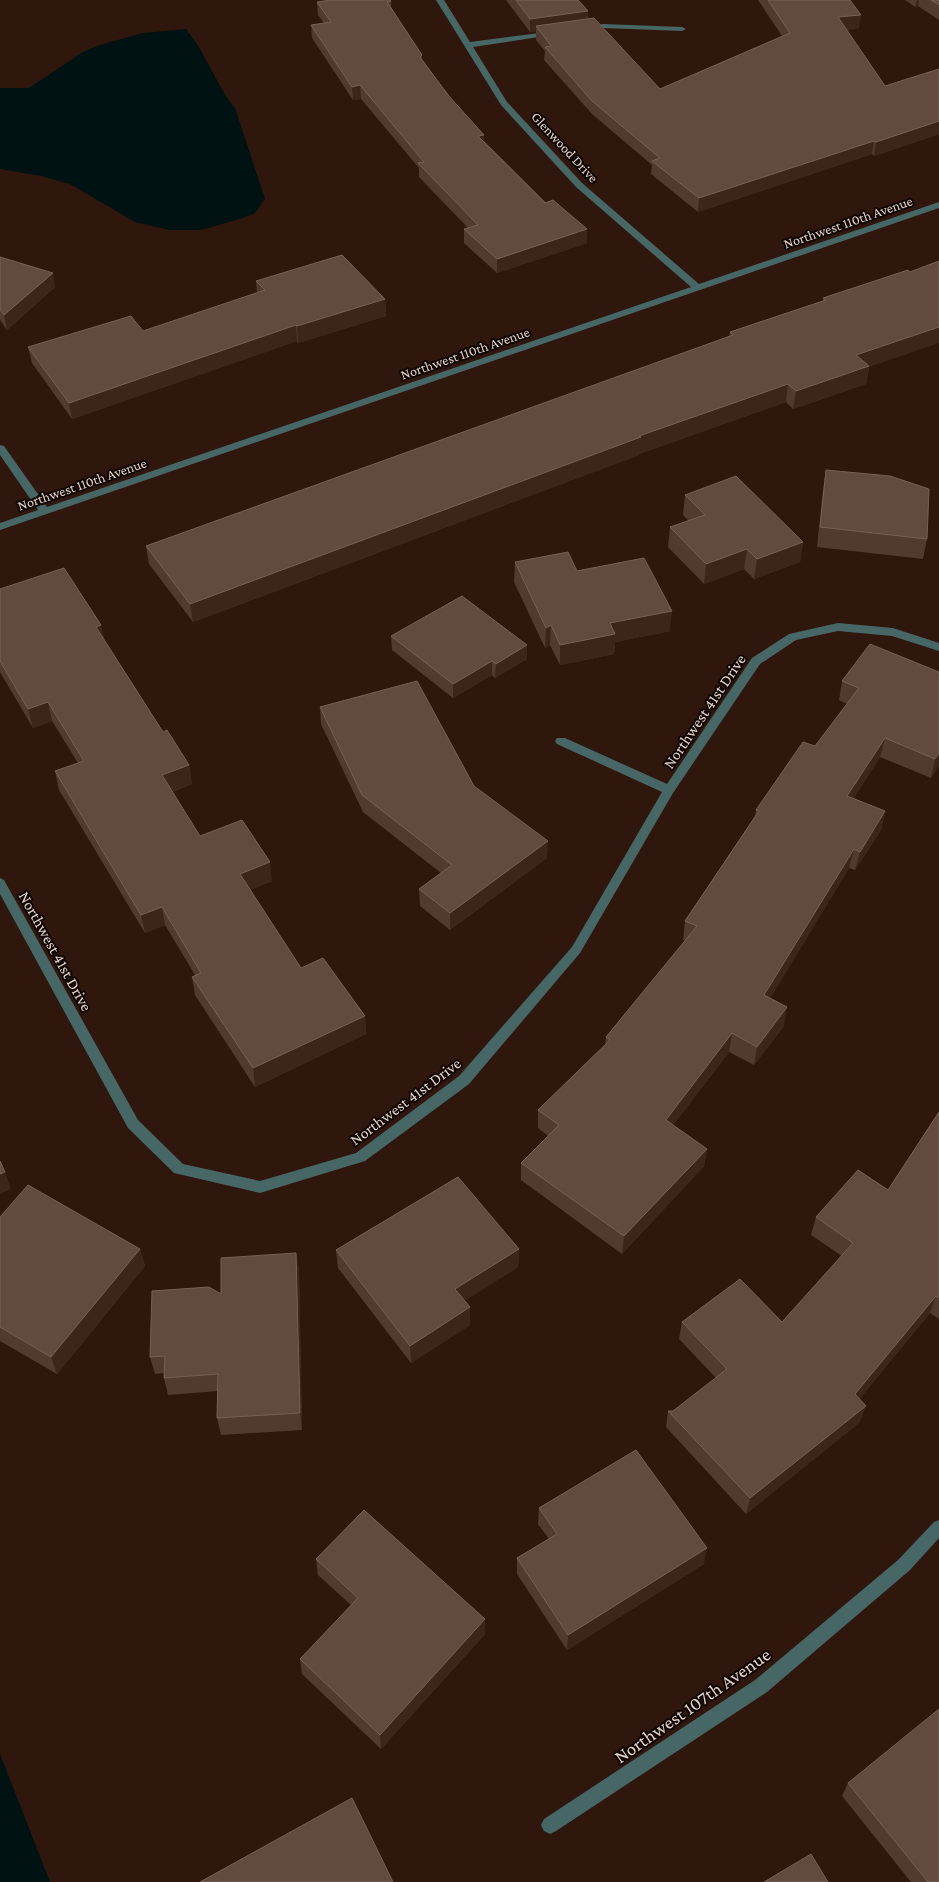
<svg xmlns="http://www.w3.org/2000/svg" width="939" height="1882" font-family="'Crimson Pro',serif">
  <rect width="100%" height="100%" fill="#2f170e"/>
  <g fill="#001211">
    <path d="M 186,29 L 199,47 L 225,95 L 235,108 L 265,199 L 254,214 L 236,220 L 201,230 L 170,230 L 135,222 L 70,184 L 41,176 L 0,169 L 0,88 L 29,88 L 83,52 L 100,45 L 143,33 Z"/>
    <path d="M 0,1754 L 50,1882 L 0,1882 Z"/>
  </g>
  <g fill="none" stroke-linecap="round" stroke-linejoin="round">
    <g fill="#466766" fill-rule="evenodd">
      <path d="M 436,0 L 444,0 L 470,42 L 555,31 L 555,35 L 552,35 L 473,47 L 507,102 L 582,183 L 699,284 L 939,202 L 939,208 L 0,530 L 0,523 L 38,510 L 0,455 L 0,445 L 4,446 L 47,507 L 691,287 L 576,187 L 501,105 Z"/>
      <path d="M 603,24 L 682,27 L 686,29 L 682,31 L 603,28 L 587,30 L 583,28 Z"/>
      <path d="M 838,623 L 893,628 L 939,643 L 939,651 L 892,636 L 838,631 L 796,640 L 760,664 L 673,793 L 580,953 L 469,1084 L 365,1161 L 260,1193 L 174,1173 L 128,1128 L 0,894 L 0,878 L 4,880 L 138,1120 L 183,1164 L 260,1181 L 356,1153 L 459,1076 L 572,947 L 662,792 L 557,744 L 555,741 L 557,738 L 565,738 L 667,784 L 752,658 L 789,634 Z"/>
      <path d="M 939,1520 L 939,1538 L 910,1570 L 767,1692 L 556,1831 L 550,1834 L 544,1831 L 541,1825 L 544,1819 L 755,1680 L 898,1560 L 934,1522 Z"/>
    </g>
  </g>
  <g fill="#533a30">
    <path d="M 327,0 L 390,0 L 391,1 L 391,7 L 422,55 L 422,60 L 484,141 L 587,243 L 497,273 L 464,243 L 464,229 L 468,228 L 419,177 L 419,168 L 361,99 L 353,100 L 312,38 L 311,25 L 324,23 L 318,15 L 317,2 L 328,0 Z"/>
    <path d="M 506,0 L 578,0 L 588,11 L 588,19 L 660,89 L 782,36 L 758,0 L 850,0 L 859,28 L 846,30 L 885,86 L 939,69 L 939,134 L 874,156 L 872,154 L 698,212 L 651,174 L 652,165 L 592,114 L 544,60 L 545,51 L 536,40 L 536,31 L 530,32 Z"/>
    <path d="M 905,0 L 939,0 L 939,20 L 918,6 L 915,7 Z"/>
    <path d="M 0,257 L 55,287 L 7,330 L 0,320 Z"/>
    <path d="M 908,270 L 869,367 L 866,384 L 793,409 L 786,402 L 639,454 L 639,455 L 193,622 L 149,564 L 146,546 L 729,337 L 730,332 L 823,301 L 823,298 Z"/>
    <path d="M 256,281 L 385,299 L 386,316 L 298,343 L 297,341 L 72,419 L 32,363 L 28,347 L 143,331 L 257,293 Z"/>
    <path d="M 826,470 L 927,539 L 923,559 L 817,547 L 823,490 Z"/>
    <path d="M 685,495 L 803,542 L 800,562 L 754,579 L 744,569 L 704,584 L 668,547 L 670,527 L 689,521 L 683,515 Z"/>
    <path d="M 515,562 L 577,571 L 670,631 L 615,642 L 614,654 L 560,665 L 550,645 L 545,648 L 514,582 Z"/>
    <path d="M 0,589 L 101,625 L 104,640 L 163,732 L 189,765 L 192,784 L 172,792 L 200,836 L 272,881 L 250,890 L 301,968 L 365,1016 L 366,1034 L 255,1087 L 195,995 L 192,977 L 195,975 L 165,925 L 145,933 L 59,790 L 55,771 L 78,763 L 52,721 L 33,728 L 0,672 Z"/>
    <path d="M 391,636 L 527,659 L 495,678 L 492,675 L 453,698 L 392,650 Z"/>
    <path d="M 870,644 L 939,765 L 931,778 L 880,757 L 853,799 L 885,811 L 881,830 L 855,870 L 849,868 L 770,998 L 784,1026 L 754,1065 L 729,1052 L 673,1125 L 707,1149 L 704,1166 L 622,1254 L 521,1180 L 521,1163 L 548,1136 L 538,1128 L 538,1110 L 605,1045 L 606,1037 L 685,941 L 683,940 L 685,921 L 755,816 L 756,810 L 815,746 L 847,704 L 839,700 L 842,681 Z"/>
    <path d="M 320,707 L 474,786 L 547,858 L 450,930 L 420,906 L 419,889 L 441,873 L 363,812 L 321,724 Z"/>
    <path d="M 939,1112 L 939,1319 L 930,1313 L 859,1399 L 860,1422 L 746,1514 L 666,1427 L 668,1411 L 673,1411 L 716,1378 L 679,1339 L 682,1322 L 782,1322 L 842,1256 L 811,1235 L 816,1217 L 888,1190 Z"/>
    <path d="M 0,1217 L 140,1249 L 145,1266 L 57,1374 L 0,1341 Z"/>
    <path d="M 519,1249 L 518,1267 L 464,1301 L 470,1325 L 411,1363 L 338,1268 L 336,1250 Z"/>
    <path d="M 296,1253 L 299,1271 L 302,1430 L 221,1435 L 217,1418 L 218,1391 L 168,1395 L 164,1378 L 164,1373 L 155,1374 L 150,1357 L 221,1294 Z"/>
    <path d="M 539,1508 L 704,1564 L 567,1650 L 517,1574 L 517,1558 L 549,1539 L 538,1524 Z"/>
    <path d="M 316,1559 L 485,1619 L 485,1634 L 381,1749 L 302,1674 L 300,1659 L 351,1605 L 318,1575 Z"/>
    <path d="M 848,1783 L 939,1882 L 911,1882 L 842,1796 Z"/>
  </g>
  <g fill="#3e251b">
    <path d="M 917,0 L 919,0 L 918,6 L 915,7 Z"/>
    <path d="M 588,11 L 587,24 L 536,26 L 536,31 L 530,32 L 530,19 Z"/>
    <path d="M 861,15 L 859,28 L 836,31 L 838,17 Z"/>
    <path d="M 360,85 L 361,99 L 353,100 L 352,87 Z"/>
    <path d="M 939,121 L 939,134 L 874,156 L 876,142 Z"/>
    <path d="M 484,135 L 484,148 L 478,136 Z"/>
    <path d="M 874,141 L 872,154 L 698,212 L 699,198 Z"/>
    <path d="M 587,229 L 587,243 L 497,273 L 497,259 Z"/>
    <path d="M 53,273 L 55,287 L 7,330 L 4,315 Z"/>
    <path d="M 385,299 L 386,316 L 298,343 L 297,326 Z"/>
    <path d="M 296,325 L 297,341 L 72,419 L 69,403 Z"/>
    <path d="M 939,327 L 939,343 L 869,367 L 866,384 L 793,409 L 796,391 L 856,355 Z"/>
    <path d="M 788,384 L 786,402 L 639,454 L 639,455 L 193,622 L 190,604 L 639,436 Z"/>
    <path d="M 803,542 L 800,562 L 754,579 L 757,559 Z"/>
    <path d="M 747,549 L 744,569 L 704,584 L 706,564 Z"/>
    <path d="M 672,611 L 670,631 L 615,642 L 614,654 L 560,665 L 560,645 L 610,623 Z"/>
    <path d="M 101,625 L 105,644 L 96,627 Z"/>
    <path d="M 551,625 L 550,645 L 545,648 L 546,628 Z"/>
    <path d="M 527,645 L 527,659 L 495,678 L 496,664 Z"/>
    <path d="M 492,661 L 492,675 L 453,698 L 453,684 Z"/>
    <path d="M 48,702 L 52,721 L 33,728 L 28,709 Z"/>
    <path d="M 885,738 L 880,757 L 843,815 L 847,796 Z"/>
    <path d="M 939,753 L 939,765 L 931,778 L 935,759 Z"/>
    <path d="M 189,765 L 192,784 L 165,794 L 162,775 Z"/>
    <path d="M 885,811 L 881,830 L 855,870 L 860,852 Z"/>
    <path d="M 548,841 L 547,858 L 450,930 L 450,913 Z"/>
    <path d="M 854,849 L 849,868 L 761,1014 L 764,995 Z"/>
    <path d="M 270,862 L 272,881 L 242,893 L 240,874 Z"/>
    <path d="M 162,907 L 165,925 L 145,933 L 141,915 Z"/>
    <path d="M 787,1007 L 784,1026 L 754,1065 L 757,1047 Z"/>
    <path d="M 365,1016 L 366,1034 L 255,1087 L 253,1068 Z"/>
    <path d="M 732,1033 L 729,1052 L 663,1138 L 666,1120 Z"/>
    <path d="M 707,1149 L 704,1166 L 622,1254 L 624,1236 Z"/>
    <path d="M 5,1172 L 11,1189 L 0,1194 L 0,1174 Z"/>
    <path d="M 140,1249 L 145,1266 L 57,1374 L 51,1357 Z"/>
    <path d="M 519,1249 L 518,1267 L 455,1307 L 455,1289 Z"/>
    <path d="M 296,1253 L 299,1271 L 302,1430 L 300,1413 Z"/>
    <path d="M 936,1296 L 930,1313 L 850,1411 L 855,1394 Z"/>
    <path d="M 470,1307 L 470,1325 L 411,1363 L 410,1346 Z"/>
    <path d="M 866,1406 L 860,1422 L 746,1514 L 750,1498 Z"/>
    <path d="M 707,1548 L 704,1564 L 567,1650 L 568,1635 Z"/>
    <path d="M 485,1619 L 485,1634 L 381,1749 L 380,1735 Z"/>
  </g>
  <g fill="#634a41" stroke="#776056">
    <path d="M 331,0 L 390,0 L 391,1 L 387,2 L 422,55 L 420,57 L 448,95 L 484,135 L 478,136 L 545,203 L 553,200 L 587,229 L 497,259 L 464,229 L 478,225 L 418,163 L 424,162 L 360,85 L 352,87 L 311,25 L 331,22 L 317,2 Z"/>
    <path d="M 516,0 L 578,0 L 588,11 L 530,19 Z"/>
    <path d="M 768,0 L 850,0 L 861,15 L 838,17 L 885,86 L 939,69 L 939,121 L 876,142 L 874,141 L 699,198 L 652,161 L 660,158 L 592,101 L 545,47 L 551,46 L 536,26 L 594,18 L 660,89 L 790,33 Z"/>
    <path d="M 931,0 L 939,0 L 939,5 Z"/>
    <path d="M 342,255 L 385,299 L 297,326 L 296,325 L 69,403 L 28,347 L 131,316 L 143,331 L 265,290 L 256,281 Z"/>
    <path d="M 0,257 L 53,273 L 4,315 L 0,310 Z"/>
    <path d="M 939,261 L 939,327 L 856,355 L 869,366 L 796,391 L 788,384 L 639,436 L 641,437 L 190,604 L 146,546 L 733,335 L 730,332 L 826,300 L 823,298 L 908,270 L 910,272 Z"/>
    <path d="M 826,470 L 890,476 L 929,489 L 927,539 L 820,527 Z"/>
    <path d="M 736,476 L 803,542 L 757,559 L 747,549 L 706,564 L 670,527 L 705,515 L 685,495 Z"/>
    <path d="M 568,552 L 577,571 L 644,558 L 672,611 L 610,623 L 615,634 L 560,645 L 551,625 L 546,628 L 515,562 Z"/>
    <path d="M 64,568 L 101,625 L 96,627 L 163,732 L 167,730 L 189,765 L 162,775 L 200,836 L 242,820 L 270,862 L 240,874 L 301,968 L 323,958 L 365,1016 L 253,1068 L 192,977 L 201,973 L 162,907 L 141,915 L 55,771 L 84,761 L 48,702 L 28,709 L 0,661 L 0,589 Z"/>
    <path d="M 462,596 L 527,645 L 496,664 L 492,661 L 453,684 L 391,636 Z"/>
    <path d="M 870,644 L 939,672 L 939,753 L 935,759 L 885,738 L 847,796 L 885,811 L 860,852 L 854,849 L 764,995 L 787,1007 L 757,1047 L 732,1033 L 666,1120 L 707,1149 L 624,1236 L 521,1163 L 559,1125 L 538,1110 L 610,1040 L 606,1037 L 697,926 L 685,921 L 759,811 L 756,810 L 803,742 L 815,746 L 859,688 L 842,681 Z"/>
    <path d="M 417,681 L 474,786 L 548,841 L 450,913 L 419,889 L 452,865 L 362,795 L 320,707 Z"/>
    <path d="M 939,1112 L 939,1298 L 936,1296 L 855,1394 L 866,1406 L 750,1498 L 668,1411 L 673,1411 L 727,1369 L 682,1322 L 740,1279 L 782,1322 L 853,1243 L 816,1217 L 858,1170 L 888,1190 Z"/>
    <path d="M 0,1161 L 5,1172 L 0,1174 Z"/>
    <path d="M 458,1177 L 519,1249 L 455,1289 L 470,1307 L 410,1346 L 336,1250 Z"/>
    <path d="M 28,1185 L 140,1249 L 51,1357 L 0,1327 L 0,1217 Z"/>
    <path d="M 296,1253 L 300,1413 L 217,1418 L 218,1374 L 164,1378 L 165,1356 L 150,1357 L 152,1291 L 209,1287 L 221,1294 L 221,1258 Z"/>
    <path d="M 636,1450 L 707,1548 L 568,1635 L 517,1558 L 557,1534 L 539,1508 Z"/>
    <path d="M 364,1510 L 485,1619 L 380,1735 L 300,1659 L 358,1598 L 316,1559 Z"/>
    <path d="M 939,1709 L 939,1882 L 928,1882 L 848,1783 Z"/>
    <path d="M 352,1798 L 393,1882 L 200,1882 Z"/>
    <path d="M 811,1854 L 828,1882 L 764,1882 Z"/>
  </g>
  <g text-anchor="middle" stroke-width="4" stroke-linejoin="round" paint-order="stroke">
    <g font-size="14" fill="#e4d3cc" stroke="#100603">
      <text transform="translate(565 147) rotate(47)" y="5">Glenwood Drive</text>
      <text transform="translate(848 222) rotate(-19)" y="5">Northwest 110th Avenue</text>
      <text transform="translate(465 353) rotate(-19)" y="5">Northwest 110th Avenue</text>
      <text transform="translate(82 484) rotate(-19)" y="5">Northwest 110th Avenue</text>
    </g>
    <g font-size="16" fill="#e4d3cc" stroke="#100603">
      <text transform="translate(704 711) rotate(-56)" y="6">Northwest 41st Drive</text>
      <text transform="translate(56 951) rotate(61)" y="6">Northwest 41st Drive</text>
      <text transform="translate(405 1101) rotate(-37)" y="6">Northwest 41st Drive</text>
    </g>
    <g font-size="19" fill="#e4d3cc" stroke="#100603">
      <text transform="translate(692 1705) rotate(-35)" y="7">Northwest 107th Avenue</text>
    </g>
  </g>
</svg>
